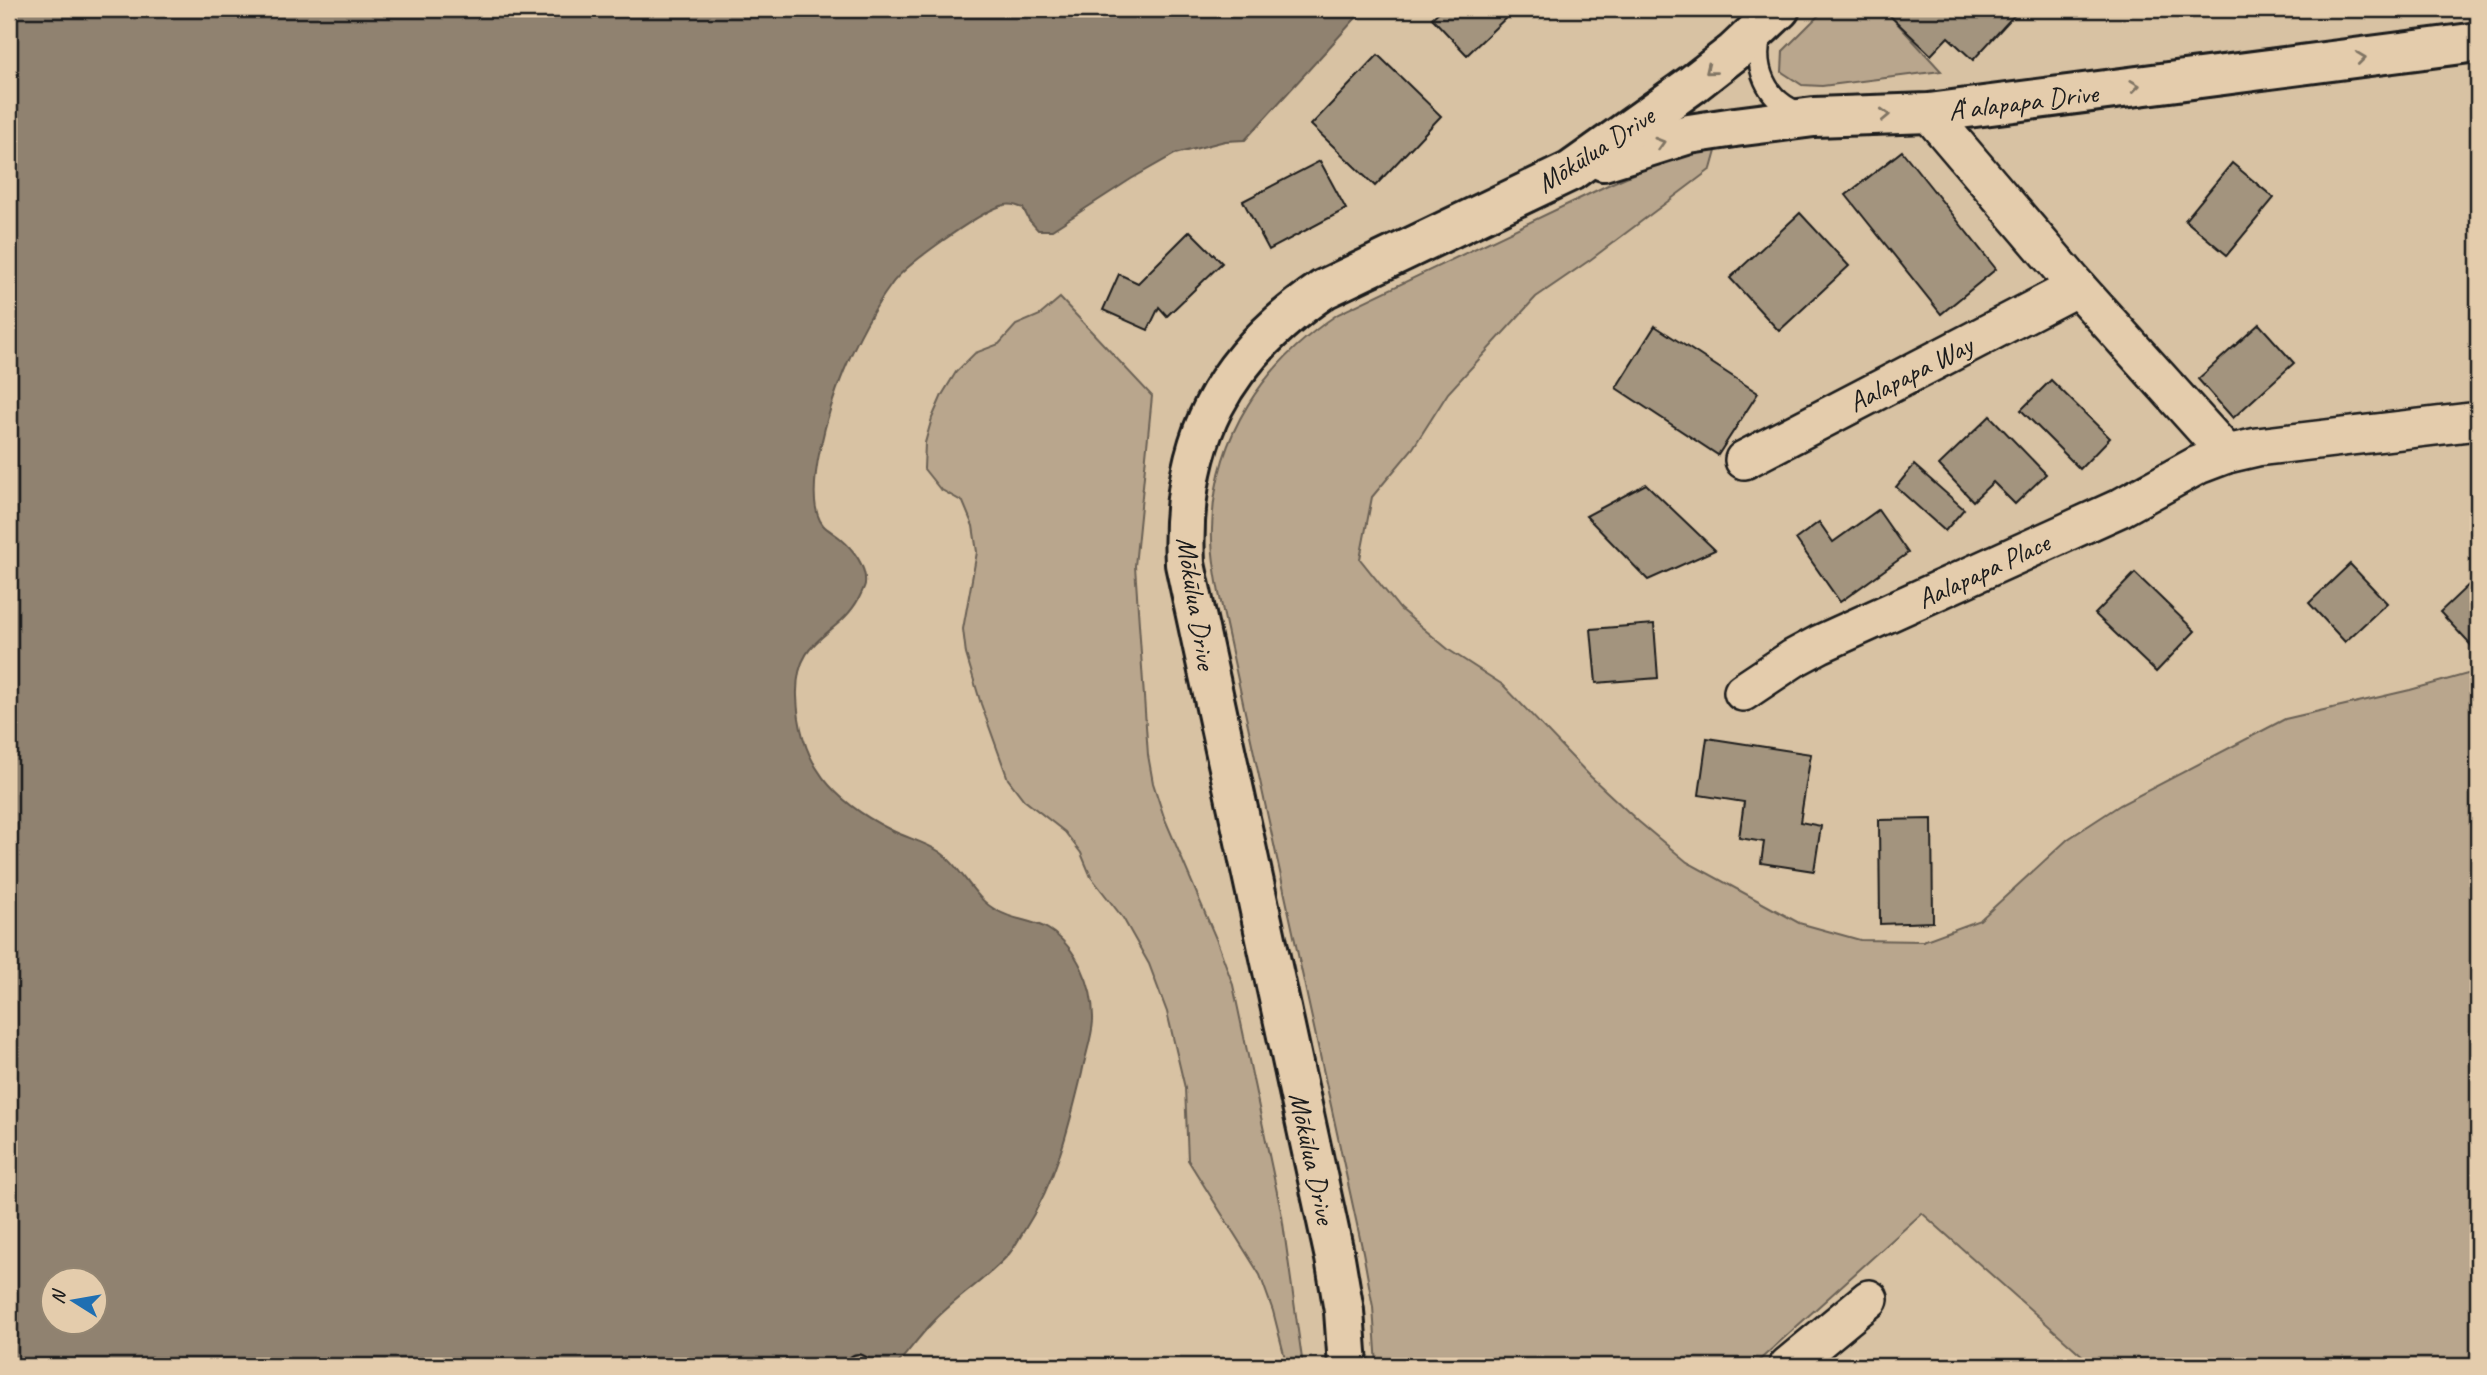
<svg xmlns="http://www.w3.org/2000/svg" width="2487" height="1375" font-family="Caveat,sans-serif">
  <rect width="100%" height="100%" fill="#d8c2a3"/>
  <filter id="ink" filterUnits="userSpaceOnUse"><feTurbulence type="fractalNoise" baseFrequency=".0143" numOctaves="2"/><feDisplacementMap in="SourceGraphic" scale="14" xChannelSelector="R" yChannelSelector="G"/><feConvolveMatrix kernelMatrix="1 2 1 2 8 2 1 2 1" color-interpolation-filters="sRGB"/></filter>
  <g filter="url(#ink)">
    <g fill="#b9a68d" stroke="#6a6154" stroke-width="2">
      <path d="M 1825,9 L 1884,9 L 1941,71 L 1822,86 L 1802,85 L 1782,72 L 1783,51 Z"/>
      <path d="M 1718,144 L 1711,169 L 1590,260 L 1536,297 L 1448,393 L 1413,448 L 1372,497 L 1360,559 L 1400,609 L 1449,650 L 1503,685 L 1591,777 L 1638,821 L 1687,862 L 1799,923 L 1860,940 L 1923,941 L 1980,920 L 2068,839 L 2120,805 L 2285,719 L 2410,690 L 2478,671 L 2478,1366 L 2094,1366 L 1922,1213 L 1753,1366 L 1377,1366 L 1373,1307 L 1363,1252 L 1219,593 C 1215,572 1211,550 1212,529 C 1214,436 1263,364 1338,314 L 1610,184 L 1658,163 Z"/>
      <path d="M 1060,298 L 1152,396 L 1135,566 L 1148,755 L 1153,783 L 1164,817 L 1217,941 L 1233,985 L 1282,1216 L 1303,1366 L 1287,1366 L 1273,1311 L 1260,1275 L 1188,1160 L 1185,1088 L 1167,1012 L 1149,964 L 1123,918 L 1091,877 L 1081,853 L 1065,832 L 1024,800 L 1008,779 L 981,704 L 966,654 L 963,629 L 977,552 L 973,526 L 963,502 L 940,489 L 924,469 L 925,443 L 932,418 L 942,395 L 956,372 L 975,353 L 999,344 L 1016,325 L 1040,315 Z"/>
    </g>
    <path fill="#908270" stroke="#62594e" stroke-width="2" fill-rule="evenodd" d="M 9,9 L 1364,9 L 1245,140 L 1225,141 L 1175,154 L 1131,179 L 1052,230 L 1038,230 L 1029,220 L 1023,208 C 1015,205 1010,203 1001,206 C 979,213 903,266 891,285 C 872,311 856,342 844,371 C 831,402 800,497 823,525 C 827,530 836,534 841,539 C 853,549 867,567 865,584 C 865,586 860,596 859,598 C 838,638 795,635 797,696 C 799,764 833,801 891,830 C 907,838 925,842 940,852 C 962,867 973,899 998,911 C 1013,920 1032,920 1048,929 C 1077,947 1094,986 1093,1021 C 1092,1038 1085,1056 1082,1073 C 1069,1127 1056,1181 1025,1229 C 1020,1237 1015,1247 1009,1254 C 987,1279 958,1296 935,1320 C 921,1334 909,1351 896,1366 L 9,1366 ZM 52,1280 L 94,1280 L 94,1322 L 52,1322 Z"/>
    <g fill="#a3947e" stroke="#1c1c1c" stroke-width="2">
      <path d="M 1442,9 L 1508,9 L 1512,12 L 1467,55 L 1432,18 Z"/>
      <path d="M 1883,9 L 2020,9 L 1973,60 L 1948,37 L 1931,55 Z"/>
      <path d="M 1378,55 L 1441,116 L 1375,186 L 1311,125 Z"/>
      <path d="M 1902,151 L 1996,269 L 1941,314 L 1846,195 Z"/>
      <path d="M 1320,161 L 1346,209 L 1269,250 L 1243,201 Z"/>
      <path d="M 2232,163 L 2274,198 L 2227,255 L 2185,220 Z"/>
      <path d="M 1800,213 L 1849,266 L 1779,331 L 1730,278 Z"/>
      <path d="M 1190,231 L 1222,263 L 1167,316 L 1159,307 L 1148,330 L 1103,310 L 1119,274 L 1138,283 Z"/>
      <path d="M 2259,324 L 2294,363 L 2233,418 L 2198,379 Z"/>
      <path d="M 1655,326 L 1758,393 L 1718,455 L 1616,388 Z"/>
      <path d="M 2051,380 L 2110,438 L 2080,469 L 2021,410 Z"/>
      <path d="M 1990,416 L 2046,474 L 2015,504 L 1993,482 L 1973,501 L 1939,465 Z"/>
      <path d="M 1914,465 L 1964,509 L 1945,531 L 1896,487 Z"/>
      <path d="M 1646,484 L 1715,550 L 1648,580 L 1586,516 Z"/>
      <path d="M 1878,510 L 1908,553 L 1840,602 L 1796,539 L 1819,522 L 1833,542 Z"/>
      <path d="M 2350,564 L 2387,603 L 2345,642 L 2309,603 Z"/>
      <path d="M 2135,573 L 2195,631 L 2156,672 L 2095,614 Z"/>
      <path d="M 2478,576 L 2478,653 L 2440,612 Z"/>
      <path d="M 1654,624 L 1658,678 L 1596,683 L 1591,629 Z"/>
      <path d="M 1707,738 L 1811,754 L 1800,822 L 1821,826 L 1814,871 L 1761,863 L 1764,842 L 1739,838 L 1744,802 L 1699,795 Z"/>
      <path d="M 1932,819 L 1933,922 L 1880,924 L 1879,820 Z"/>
    </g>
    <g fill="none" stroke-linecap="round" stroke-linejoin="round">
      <defs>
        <g id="lane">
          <path d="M 1762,31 C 1752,66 1765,101 1802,113"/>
          <path d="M 858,1365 L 860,1366"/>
        </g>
        <g id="street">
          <path d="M 1929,113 L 2077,287 L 2227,454"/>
          <path d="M 1744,460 L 2077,287"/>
          <path d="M 1743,692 L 1794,658 L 1820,644 L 2120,508 L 2198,465 L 2227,454 L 2257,447 L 2478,421"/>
          <path d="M 1788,1366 L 1869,1299"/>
        </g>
        <g id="secondary">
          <path d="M 1603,161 L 1689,134 L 1735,127 L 1814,117 L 1929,113 L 2478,42"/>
          <path d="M 1348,1366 L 1344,1311 L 1335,1258 L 1185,564 C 1179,440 1222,358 1324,289 L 1571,171 L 1693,84 L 1734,52 L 1780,9"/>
        </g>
      </defs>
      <use href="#lane" stroke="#1c1c1c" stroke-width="24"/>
      <use href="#street" stroke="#1c1c1c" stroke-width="42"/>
      <use href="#secondary" stroke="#1c1c1c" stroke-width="44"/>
      <use href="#lane" stroke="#e4ccac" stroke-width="19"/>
      <use href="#street" stroke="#e4ccac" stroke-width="37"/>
      <use href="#secondary" stroke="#e4ccac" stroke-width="38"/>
    </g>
    <defs><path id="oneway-chevron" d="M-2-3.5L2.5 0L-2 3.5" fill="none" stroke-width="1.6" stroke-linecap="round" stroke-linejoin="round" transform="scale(1.75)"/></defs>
    <g stroke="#807464">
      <use href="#oneway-chevron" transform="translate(2361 58) rotate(-7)"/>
      <use href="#oneway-chevron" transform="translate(1710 70) rotate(141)"/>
      <use href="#oneway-chevron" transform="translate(2135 86) rotate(-7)"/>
      <use href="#oneway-chevron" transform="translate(1885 115) rotate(-2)"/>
      <use href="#oneway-chevron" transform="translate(1660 143) rotate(-17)"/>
    </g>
  </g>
  <g text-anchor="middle" stroke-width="5" stroke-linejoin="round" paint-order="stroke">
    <g font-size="28" fill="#1c1c1c" stroke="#e4ccac">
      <text transform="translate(2023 101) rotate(-7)" y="10">Aʻalapapa Drive</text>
      <text transform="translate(1595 149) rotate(-33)" y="10">Mōkūlua Drive</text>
      <text transform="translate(1910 373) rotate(-27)" y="10">Aalapapa Way</text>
      <text transform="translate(1983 570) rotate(-25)" y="10">Aalapapa Place</text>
      <text transform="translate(1197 603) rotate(81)" y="10">Mōkūlua Drive</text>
      <text transform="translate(1313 1158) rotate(78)" y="10">Mōkūlua Drive</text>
    </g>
  </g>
  <rect width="2487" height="1375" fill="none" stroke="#e4ccac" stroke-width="35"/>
  <rect x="18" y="18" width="2452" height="1340" fill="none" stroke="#1c1c1c" stroke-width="2.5" filter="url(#ink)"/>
  <g transform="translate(74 1301) rotate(281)"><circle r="33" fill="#e4ccac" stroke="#948672" stroke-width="2"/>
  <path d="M0-5L12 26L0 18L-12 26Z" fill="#1f6fb2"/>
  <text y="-10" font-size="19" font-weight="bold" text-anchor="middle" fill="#1c1c1c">N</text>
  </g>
</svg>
